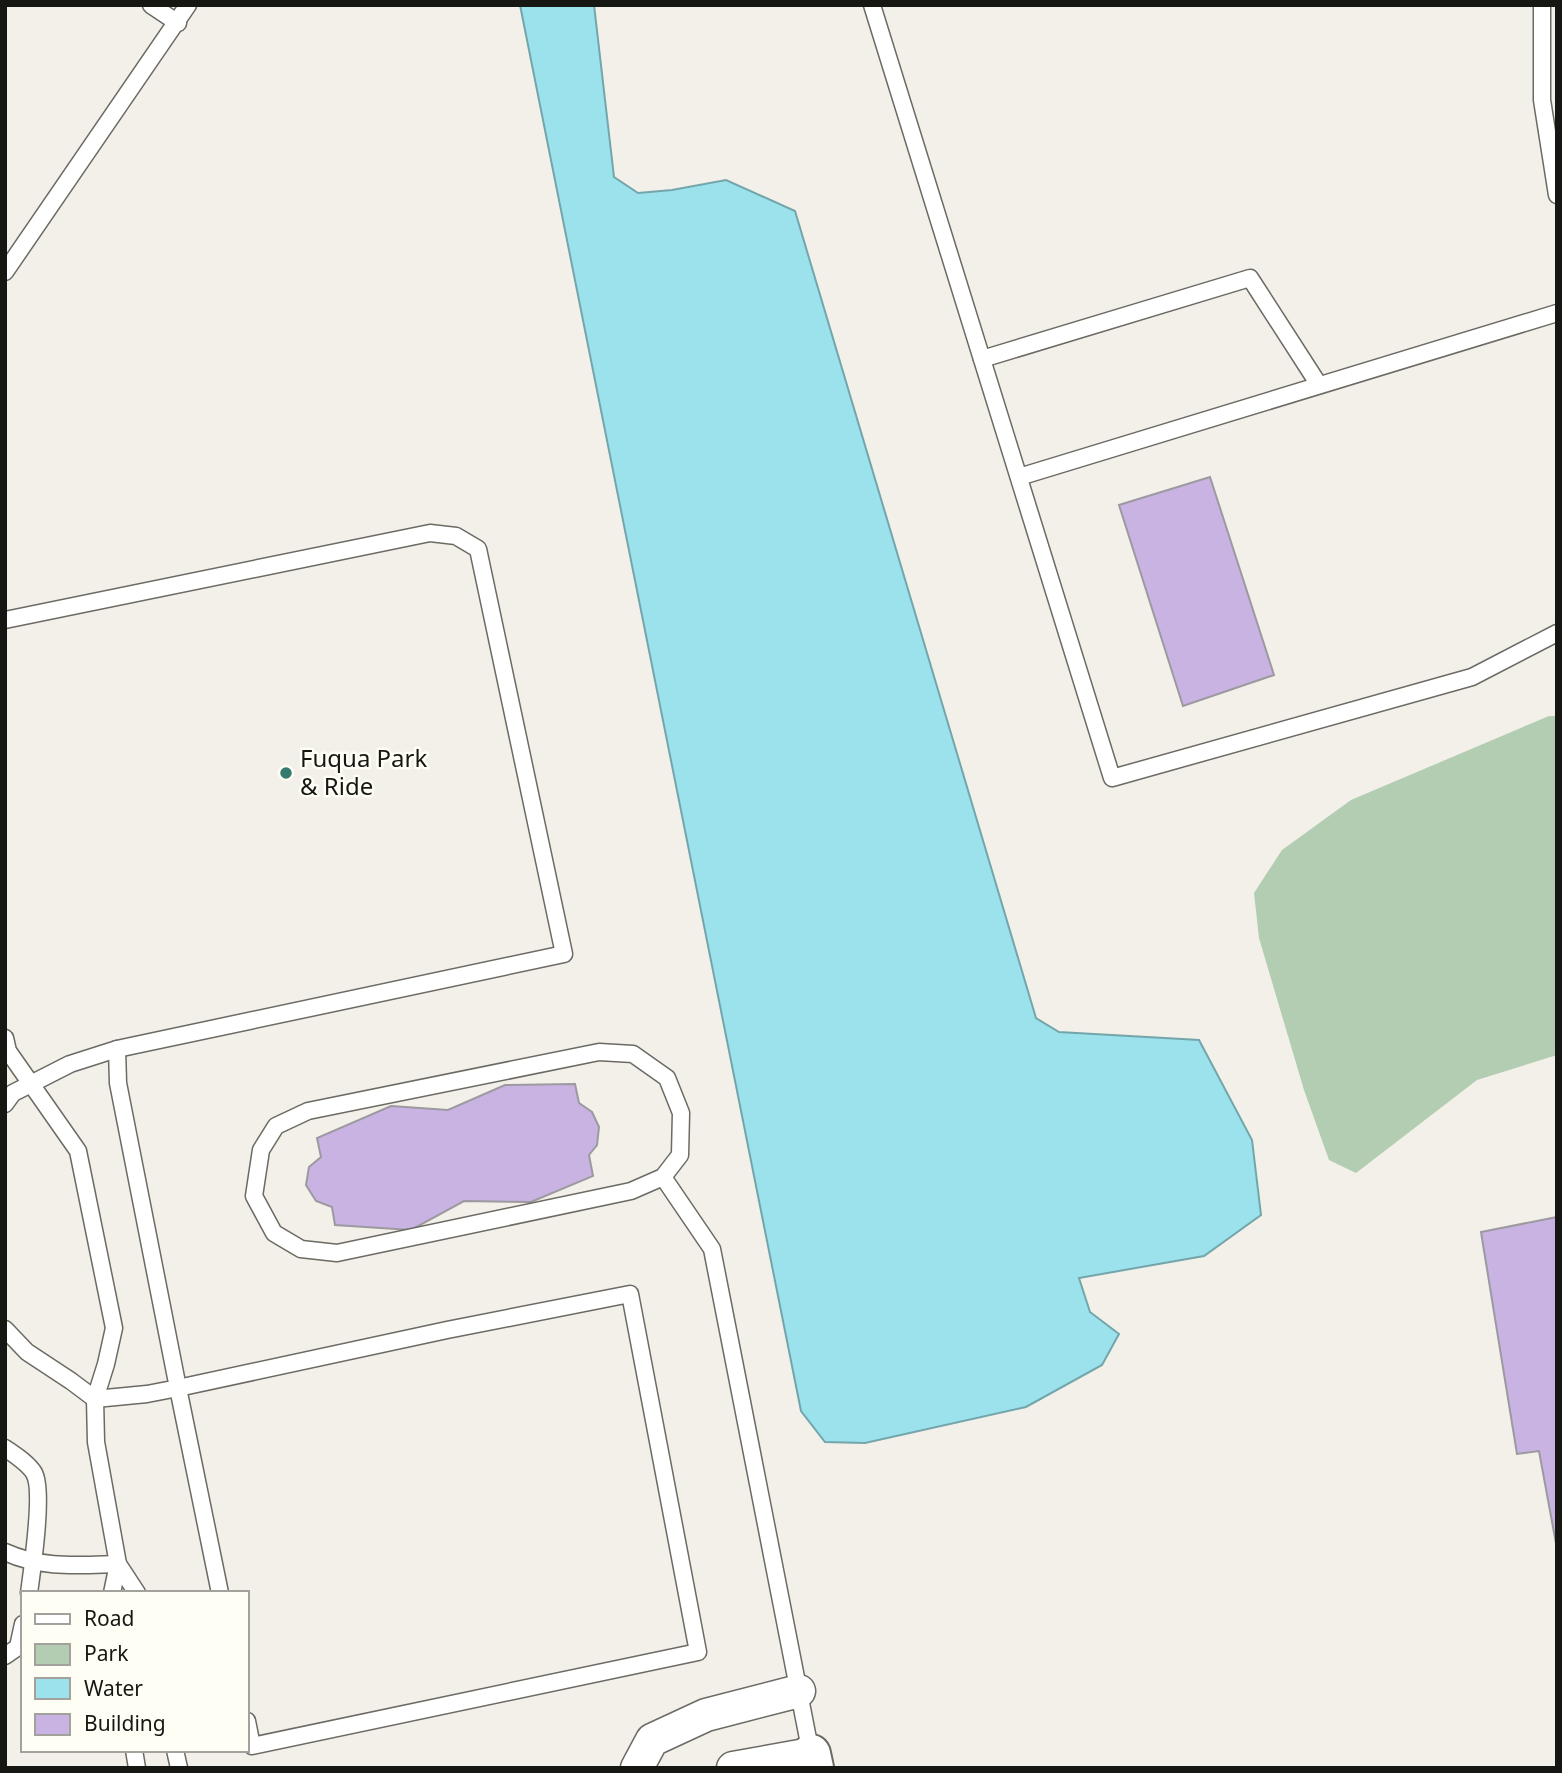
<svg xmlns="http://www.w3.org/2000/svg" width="1562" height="1773" font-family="'Noto Sans',sans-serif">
  <rect width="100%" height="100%" fill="#f2f0e8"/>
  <path fill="#b2cdb1" d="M 1549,716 L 1557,716 L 1557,1055 L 1477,1080 L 1356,1173 L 1329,1160 L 1304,1090 L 1259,938 L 1254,893 L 1282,850 L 1351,800 Z"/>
  <path fill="#9be2ec" stroke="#73a5ab" stroke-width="2" d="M 520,5 L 594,5 L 614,177 L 638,193 L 672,190 L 726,180 L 795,211 L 1036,1018 L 1059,1032 L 1199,1040 L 1252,1140 L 1261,1215 L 1204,1256 L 1079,1278 L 1090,1312 L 1119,1334 L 1102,1365 L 1026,1407 L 865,1443 L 825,1442 L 801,1411 Z"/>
  <g fill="#c9b3e3" stroke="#9c99a0" stroke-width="2">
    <path d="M 1210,477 L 1274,675 L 1183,706 L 1119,505 Z"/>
    <path d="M 575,1084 L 579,1103 L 592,1112 L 599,1127 L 597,1145 L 589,1155 L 593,1176 L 531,1202 L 464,1201 L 411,1230 L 335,1225 L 332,1207 L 316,1201 L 306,1185 L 309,1167 L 321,1157 L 317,1138 L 391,1106 L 448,1110 L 505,1085 Z"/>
    <path d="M 1557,1217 L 1557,1549 L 1539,1451 L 1517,1454 L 1481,1232 Z"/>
  </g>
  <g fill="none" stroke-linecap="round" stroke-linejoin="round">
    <defs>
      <g id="service">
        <path d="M 151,5 L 178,23"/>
        <path d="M 872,5 L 1112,778 L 1472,677 L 1557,633"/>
        <path d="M 1542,5 L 1542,100 L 1557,195"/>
        <path d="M 5,272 L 188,5"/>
        <path d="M 982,359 L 1250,278 L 1319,385"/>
        <path d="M 1019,477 L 1557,313"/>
        <path d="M 5,620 L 430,533 L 456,536 L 478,549 L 564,954 L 117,1049 L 70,1064 L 13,1093 L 5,1104"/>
        <path d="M 5,1038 L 8,1051 L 78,1151 L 114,1328 L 106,1364 L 95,1399 L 96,1442 L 118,1564 L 137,1593"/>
        <path d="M 599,1052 L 633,1054 L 667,1078 L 681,1113 L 680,1155 L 663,1177 L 631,1191 L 337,1253 L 301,1249 L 274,1233 L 254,1196 L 261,1150 L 276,1126 L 308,1111 Z"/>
        <path d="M 663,1177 L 712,1249 L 811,1754"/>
        <path d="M 5,1329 L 27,1352 L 71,1381 L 95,1399 L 147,1394 L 178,1388 L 118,1083 L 117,1049"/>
        <path d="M 5,1448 C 15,1455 28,1463 34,1473 C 44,1490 32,1571 29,1593"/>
        <path d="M 5,1552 C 42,1569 79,1565 118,1564"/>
        <path d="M 112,1593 L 118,1564"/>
        <path d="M 220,1593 L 178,1388 L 447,1330 L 630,1294 L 698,1652 L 252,1746 L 247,1721"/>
        <path d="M 5,1656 L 18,1647 L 23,1624"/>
        <path d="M 134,1750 L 137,1768"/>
        <path d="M 175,1750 L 179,1768"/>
      </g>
      <g id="minor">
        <path d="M 637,1768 L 652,1740 L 706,1715 L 799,1691"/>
        <path d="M 733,1768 L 811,1754"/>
      </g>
      <path id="motorway" d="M 811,1754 L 814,1768"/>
    </defs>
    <use href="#service" stroke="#6b6a63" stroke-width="19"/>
    <use href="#minor" stroke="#6b6a63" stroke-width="35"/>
    <use href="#motorway" stroke="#6b6a63" stroke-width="42"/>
    <use href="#service" stroke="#fff" stroke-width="16"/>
    <use href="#minor" stroke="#fff" stroke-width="32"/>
    <use href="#motorway" stroke="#fff" stroke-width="38"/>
  </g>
  <circle fill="#367b6f" stroke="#fffef5" stroke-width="2.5" cx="286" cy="773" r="7"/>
  <g text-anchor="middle" stroke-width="5" stroke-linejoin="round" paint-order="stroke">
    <g font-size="24" fill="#161613" stroke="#fffef5" text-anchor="start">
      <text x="300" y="767">Fuqua Park<tspan x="300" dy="28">&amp; Ride</tspan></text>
    </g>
  </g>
  <rect width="1562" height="1773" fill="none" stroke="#161613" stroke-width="14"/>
  <rect x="21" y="1591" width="228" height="161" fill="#fffef5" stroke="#a2a19b" stroke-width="2"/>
  <rect x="35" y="1614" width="35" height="10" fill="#ffffff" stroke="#a2a19b" stroke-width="2"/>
  <text x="84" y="1626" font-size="21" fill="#161613">Road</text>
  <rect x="35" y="1644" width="35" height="21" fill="#b2cdb1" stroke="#a2a19b" stroke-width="2"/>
  <text x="84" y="1661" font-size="21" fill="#161613">Park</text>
  <rect x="35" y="1678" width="35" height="21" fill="#9be2ec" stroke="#a2a19b" stroke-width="2"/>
  <text x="84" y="1696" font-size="21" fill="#161613">Water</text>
  <rect x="35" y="1714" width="35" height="21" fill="#c9b3e3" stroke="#a2a19b" stroke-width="2"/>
  <text x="84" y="1731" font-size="21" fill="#161613">Building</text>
</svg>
